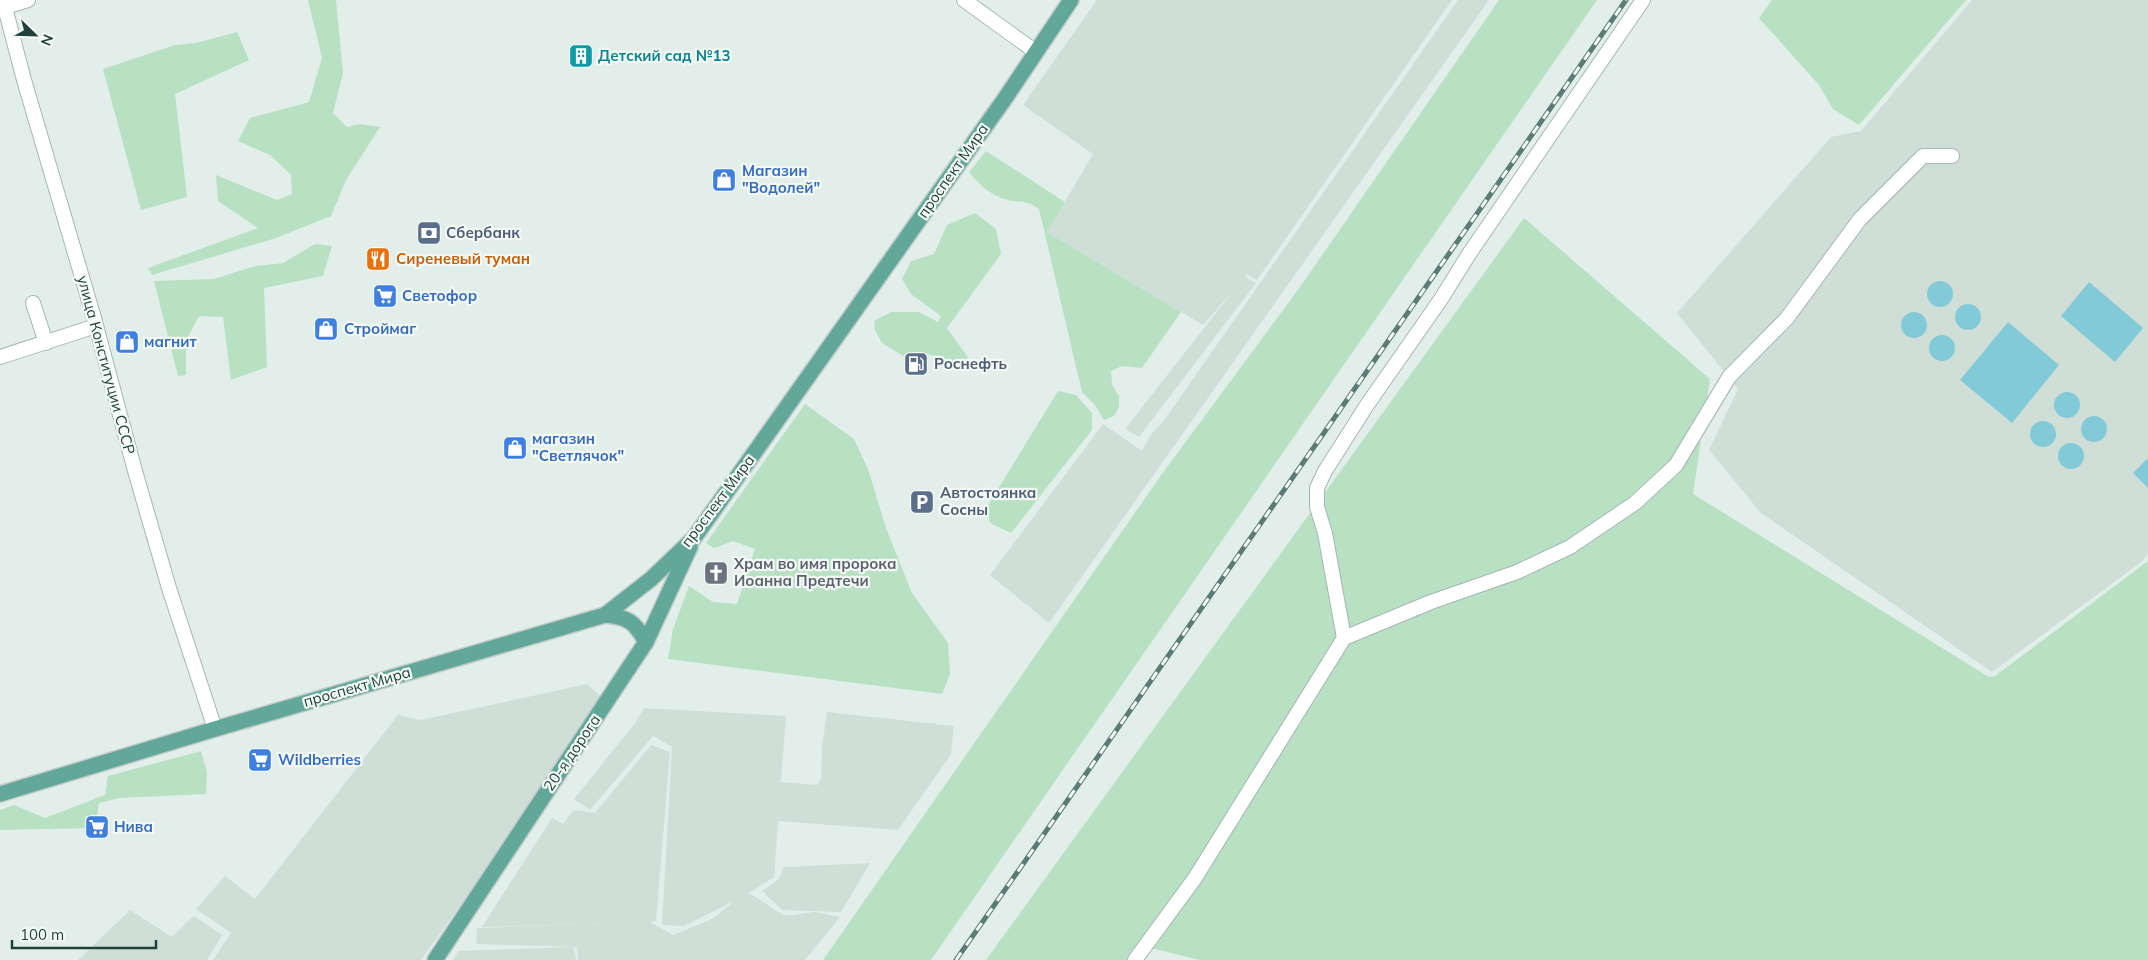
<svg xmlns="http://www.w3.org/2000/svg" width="2148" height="960" font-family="Mulish,sans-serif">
  <rect width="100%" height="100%" fill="#e2eee9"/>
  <g fill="#d0ded8">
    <path d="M 1097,0 L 1452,0 L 1257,280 L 1247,274 L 1245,277 L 1256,283 L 1139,437 L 1125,429 L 1234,290 L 1203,325 L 1047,232 L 1093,154 L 1023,105 Z"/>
    <path d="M 1458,0 L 1489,0 L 1049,623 L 990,575 L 1103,424 L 1142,451 L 1150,436 L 1165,419 Z"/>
    <path d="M 1972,0 L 2148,0 L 2148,554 L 2140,563 L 1992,672 L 1761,513 L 1709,450 L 1738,389 L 1677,313 L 1831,137 L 1861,131 Z"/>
    <path d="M 587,684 L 601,697 L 533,805 L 421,960 L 213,960 L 231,933 L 196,909 L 225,876 L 255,899 L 398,715 L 421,720 Z"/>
    <path d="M 644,708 L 786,716 L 781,782 L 817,785 L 821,779 L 822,747 L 827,712 L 954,726 L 951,754 L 898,830 L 778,821 L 774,877 L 749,893 L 785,916 L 815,912 L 840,917 L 805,960 L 578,960 L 577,947 L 476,944 L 477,928 L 612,923 L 482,927 L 552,818 L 563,824 L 574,810 L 595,813 L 651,745 L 670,752 L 656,921 L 650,922 L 673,935 L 714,918 L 734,901 L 684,926 L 662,925 L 672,747 L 653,736 L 590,810 L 574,799 L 635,723 Z"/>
    <path d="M 870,863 L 841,912 L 782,910 L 762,891 L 779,879 L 784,867 Z"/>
    <path d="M 130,910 L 172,937 L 194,916 L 222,935 L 207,960 L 78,960 Z"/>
    <path d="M 573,947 L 576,960 L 453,960 L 458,951 Z"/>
  </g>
  <g fill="#b8e1c4">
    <path d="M 308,0 L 336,0 L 343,73 L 333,113 L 347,127 L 360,124 L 380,127 L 346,180 L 331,216 L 276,238 L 152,275 L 148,268 L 258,228 L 218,201 L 216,175 L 277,200 L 292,194 L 291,175 L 270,155 L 238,141 L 250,118 L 309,102 L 322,58 Z"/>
    <path d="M 1499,0 L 1597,0 L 931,960 L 823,960 L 1162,474 L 1300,287 Z"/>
    <path d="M 1772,0 L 1966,0 L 1859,125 L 1833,109 L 1819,85 L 1759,18 Z"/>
    <path d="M 237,32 L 249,60 L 175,94 L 187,197 L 141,210 L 103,69 L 175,45 L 196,43 Z"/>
    <path d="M 986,151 L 1065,202 L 1047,232 L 1181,312 L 1142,368 L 1122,366 L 1111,371 L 1112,385 L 1119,396 L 1119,407 L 1114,416 L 1104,420 L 1095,405 L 1082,392 L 1039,209 C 1023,198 1023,204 1008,200 C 992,196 979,185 969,172 Z"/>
    <path d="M 975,213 L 996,229 L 1001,254 L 947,328 L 977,370 L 955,369 L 939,357 L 922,353 L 903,356 L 882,343 L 875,330 L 874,321 L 891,312 L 919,312 L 938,322 L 941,316 L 911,294 L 902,279 L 911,261 L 934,254 L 947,225 Z"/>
    <path d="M 1524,218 L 1710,379 L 1693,494 L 1989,677 L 1995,676 L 2148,561 L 2148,960 L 1199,960 L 1151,948 L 1140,960 L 986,960 Z"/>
    <path d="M 315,244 L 332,246 L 323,276 L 264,288 L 267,367 L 231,380 L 223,317 L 199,316 L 186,341 L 186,375 L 178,376 L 154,281 L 214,279 L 255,266 L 283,263 Z"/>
    <path d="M 1058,391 L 1076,395 L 1092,413 L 1092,430 L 1011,533 L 990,523 L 987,507 Z"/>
    <path d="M 805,404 L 854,439 L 868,469 L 886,528 L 912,593 L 948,643 L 950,674 L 942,694 L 668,659 L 673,629 L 689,586 L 713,602 L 737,604 L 755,549 L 733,541 L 714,548 L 706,543 Z"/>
    <path d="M 201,751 L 207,773 L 206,794 L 119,798 L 99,803 L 97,816 L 91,816 L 91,828 L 0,830 L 0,810 L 14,805 L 45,818 L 105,795 L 108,776 Z"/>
  </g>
  <g fill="#83cad9">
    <circle cx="1940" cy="294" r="13"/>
    <path d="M 2089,282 L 2143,328 L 2115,362 L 2061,316 Z"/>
    <circle cx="1968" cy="317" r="13"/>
    <circle cx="1914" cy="325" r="13"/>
    <path d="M 2008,322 L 2059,365 L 2012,423 L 1960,380 Z"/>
    <circle cx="1942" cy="348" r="13"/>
    <circle cx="2067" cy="405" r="13"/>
    <circle cx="2094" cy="429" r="13"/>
    <circle cx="2043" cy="434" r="13"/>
    <circle cx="2071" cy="456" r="13"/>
    <path d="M 2147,459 L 2148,460 L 2148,488 L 2133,473 Z"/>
  </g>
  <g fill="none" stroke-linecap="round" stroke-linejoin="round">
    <defs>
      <g id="minor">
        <path d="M 3,0 L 24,80 L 94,318 L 135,471 L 169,588 L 215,729"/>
        <path d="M 964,0 L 1036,52"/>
        <path d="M 5,7 L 28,0"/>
        <path d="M 33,303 L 46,343"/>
        <path d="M 0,357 L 96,326"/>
        <path d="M 1344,638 L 1431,602 L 1517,572 L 1570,547 L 1635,503 L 1676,465 L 1729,377 L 1787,318 L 1860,219 L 1923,156 L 1952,156"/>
        <path d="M 1135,960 L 1195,878 L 1344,638 L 1325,533 L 1317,507 L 1317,488 L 1325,471 L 1367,405 L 1441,299 L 1469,254 L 1643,0"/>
      </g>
      <g id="major">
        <path d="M 605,615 C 628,617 635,622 646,642"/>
        <path d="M 0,794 L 215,729 L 605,615 L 651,579 L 694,538 L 1006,97 L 1071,0"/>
        <path d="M 435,960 L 646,642 L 690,547"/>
      </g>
    </defs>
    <use href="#minor" stroke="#a4b7b1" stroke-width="16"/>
    <use href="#major" stroke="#c0cac8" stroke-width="18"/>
    <use href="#minor" stroke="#fff" stroke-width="14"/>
    <use href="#major" stroke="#61a898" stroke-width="15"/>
    <defs>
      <path id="rail" d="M 956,960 L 1626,0"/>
    </defs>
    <use href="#rail" stroke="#5a7c74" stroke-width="5"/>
    <use href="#rail" stroke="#f3faf6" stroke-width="3" stroke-dasharray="9" stroke-linecap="butt"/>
  </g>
  <defs>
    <symbol id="building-square" viewBox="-11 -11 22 22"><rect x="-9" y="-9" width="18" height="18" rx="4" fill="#0f9aa8" stroke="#f3faf6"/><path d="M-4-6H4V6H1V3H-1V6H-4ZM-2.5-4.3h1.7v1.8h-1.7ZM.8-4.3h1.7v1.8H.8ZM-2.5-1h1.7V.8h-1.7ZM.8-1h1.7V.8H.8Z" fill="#fff"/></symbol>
    <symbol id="shop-square" viewBox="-11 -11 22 22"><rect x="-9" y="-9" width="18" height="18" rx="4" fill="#3f7fe0" stroke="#f3faf6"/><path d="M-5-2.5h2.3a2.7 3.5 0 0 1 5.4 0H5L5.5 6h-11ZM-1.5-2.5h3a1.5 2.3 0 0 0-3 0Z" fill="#fff"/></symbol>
    <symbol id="bank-square" viewBox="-11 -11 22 22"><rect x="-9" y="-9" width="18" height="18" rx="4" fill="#5c6f8a" stroke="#f3faf6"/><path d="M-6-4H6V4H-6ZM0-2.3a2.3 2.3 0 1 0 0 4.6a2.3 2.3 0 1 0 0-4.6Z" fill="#fff"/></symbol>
    <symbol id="restaurant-square" viewBox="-11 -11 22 22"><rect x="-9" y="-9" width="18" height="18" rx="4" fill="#e8710a" stroke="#f3faf6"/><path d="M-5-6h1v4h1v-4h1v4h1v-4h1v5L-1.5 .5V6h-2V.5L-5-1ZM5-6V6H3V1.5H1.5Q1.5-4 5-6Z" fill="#fff"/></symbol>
    <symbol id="supermarket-square" viewBox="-11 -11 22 22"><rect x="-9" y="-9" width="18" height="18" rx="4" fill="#3f7fe0" stroke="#f3faf6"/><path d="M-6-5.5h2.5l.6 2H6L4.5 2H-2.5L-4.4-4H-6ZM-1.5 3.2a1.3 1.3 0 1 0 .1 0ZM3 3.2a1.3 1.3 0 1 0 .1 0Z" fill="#fff"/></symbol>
    <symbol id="fuel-square" viewBox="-11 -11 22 22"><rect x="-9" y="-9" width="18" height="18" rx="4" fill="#5c6f8a" stroke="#f3faf6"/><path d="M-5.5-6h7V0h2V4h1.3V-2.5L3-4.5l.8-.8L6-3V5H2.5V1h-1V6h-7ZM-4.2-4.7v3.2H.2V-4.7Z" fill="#fff"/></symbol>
    <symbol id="parking-square" viewBox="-11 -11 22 22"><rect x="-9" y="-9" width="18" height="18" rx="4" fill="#5c6f8a" stroke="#f3faf6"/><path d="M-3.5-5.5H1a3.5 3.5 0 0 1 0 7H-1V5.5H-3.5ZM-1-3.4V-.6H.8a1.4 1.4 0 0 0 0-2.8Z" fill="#fff"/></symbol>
    <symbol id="church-square" viewBox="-11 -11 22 22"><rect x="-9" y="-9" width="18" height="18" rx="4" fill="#6b7280" stroke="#f3faf6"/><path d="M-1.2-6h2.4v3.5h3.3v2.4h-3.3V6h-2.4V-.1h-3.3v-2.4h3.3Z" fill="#fff"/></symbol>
  </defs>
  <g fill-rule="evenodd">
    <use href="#building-square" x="567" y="42" width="28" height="28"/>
    <use href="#shop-square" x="710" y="166" width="28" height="28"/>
    <use href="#bank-square" x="415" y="219" width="28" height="28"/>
    <use href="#restaurant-square" x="364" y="245" width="28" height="28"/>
    <use href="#supermarket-square" x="371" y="282" width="28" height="28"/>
    <use href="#shop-square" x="312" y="315" width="28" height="28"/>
    <use href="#shop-square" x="113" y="328" width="28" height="28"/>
    <use href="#fuel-square" x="902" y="350" width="28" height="28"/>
    <use href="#shop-square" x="501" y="434" width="28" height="28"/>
    <use href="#parking-square" x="908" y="488" width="28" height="28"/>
    <use href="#church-square" x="702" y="559" width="28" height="28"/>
    <use href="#supermarket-square" x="246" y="746" width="28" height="28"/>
    <use href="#supermarket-square" x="83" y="813" width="28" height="28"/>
  </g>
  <g text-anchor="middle" stroke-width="4.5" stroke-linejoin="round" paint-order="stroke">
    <g font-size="15" font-weight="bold" fill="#0d838f" stroke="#f3faf6" text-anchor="start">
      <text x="598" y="61">Детский сад №13</text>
    </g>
    <g font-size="15" font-weight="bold" fill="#366cbe" stroke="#f3faf6" text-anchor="start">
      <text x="742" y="176">Магазин<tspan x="742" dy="17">"Водолей"</tspan></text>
      <text x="402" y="301">Светофор</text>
      <text x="344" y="334">Строймаг</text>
      <text x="144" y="347">магнит</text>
      <text x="532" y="444">магазин<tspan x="532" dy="17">"Светлячок"</tspan></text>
      <text x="278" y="765">Wildberries</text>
      <text x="114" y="832">Нива</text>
    </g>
    <g font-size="15" fill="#1f4139" stroke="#f3faf6">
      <text transform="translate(953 171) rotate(-55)" y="5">проспект Мира</text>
      <text transform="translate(106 365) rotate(75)" y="5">улица Конституции СССР</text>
      <text transform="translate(718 501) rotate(-53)" y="5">проспект Мира</text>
      <text transform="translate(357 687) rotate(-16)" y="5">проспект Мира</text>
      <text transform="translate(572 753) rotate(-56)" y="5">20-я дорога</text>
    </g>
    <g font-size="15" font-weight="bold" fill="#4e5e75" stroke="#f3faf6" text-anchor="start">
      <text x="446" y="238">Сбербанк</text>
      <text x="934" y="369">Роснефть</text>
      <text x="940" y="498">Автостоянка<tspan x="940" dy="17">Сосны</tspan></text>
    </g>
    <g font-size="15" font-weight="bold" fill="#c56008" stroke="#f3faf6" text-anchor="start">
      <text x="396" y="264">Сиреневый туман</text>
    </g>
    <g font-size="15" font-weight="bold" fill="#5b616d" stroke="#f3faf6" text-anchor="start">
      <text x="734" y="569">Храм во имя пророка<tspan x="734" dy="17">Иоанна Предтечи</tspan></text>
    </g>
  </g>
  <g transform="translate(35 35) rotate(113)" stroke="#f3faf6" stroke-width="4" paint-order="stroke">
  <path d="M0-4L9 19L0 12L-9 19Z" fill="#1f4139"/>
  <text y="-8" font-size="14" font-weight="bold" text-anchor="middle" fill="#1f4139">N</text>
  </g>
  <path d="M12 940v8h144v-8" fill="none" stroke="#1f4139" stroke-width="2.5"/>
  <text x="20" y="940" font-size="15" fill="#1f4139" stroke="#f3faf6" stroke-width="4" paint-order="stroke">100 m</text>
</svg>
